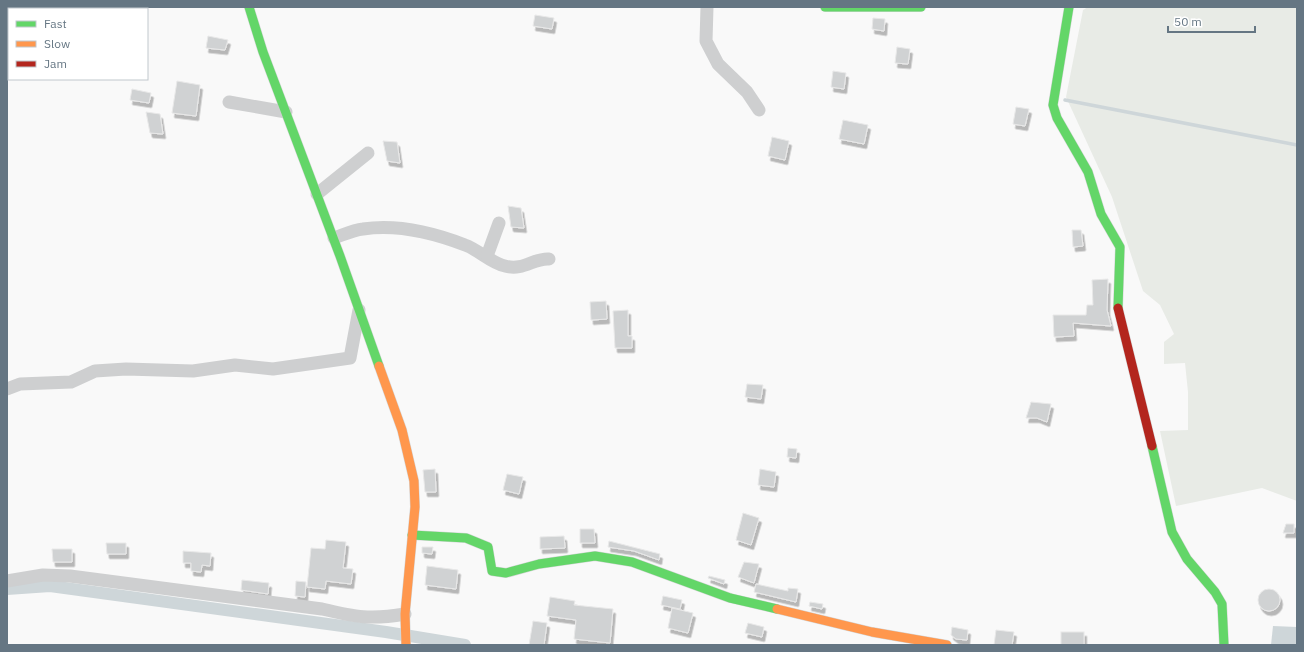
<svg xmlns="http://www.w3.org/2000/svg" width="1304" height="652" font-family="'IBM Plex Sans',sans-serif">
  <defs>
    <filter id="shadow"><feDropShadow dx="2.5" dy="4.5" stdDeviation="0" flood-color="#0004"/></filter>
  </defs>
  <rect width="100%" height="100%" fill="#f9f9f9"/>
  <path fill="#e8ebe6" d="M 1088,7 L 1297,7 L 1297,501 L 1262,488 L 1176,506 L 1160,431 L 1188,430 L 1188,392 L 1185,363 L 1164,364 L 1164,342 L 1174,334 L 1160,305 L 1143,291 L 1112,197 L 1066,97 L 1083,10 Z"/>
  <path fill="#ced6d9" d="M 1273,626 L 1297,627 L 1297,645 L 1271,645 Z"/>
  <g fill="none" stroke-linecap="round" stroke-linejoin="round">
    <path stroke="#ced6d9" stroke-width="3.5" d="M 1065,100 L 1297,145"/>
    <path stroke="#ced6d9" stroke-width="12" d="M 7,589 L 50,586 L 386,632 L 465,645"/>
  </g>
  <g fill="#d0d2d3" stroke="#e8e8e8" filter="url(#shadow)">
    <path d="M 535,15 L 554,18 L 552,29 L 533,26 Z"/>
    <path d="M 873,18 L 885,19 L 884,31 L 872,29 Z"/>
    <path d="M 208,36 L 228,40 L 225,50 L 206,48 Z"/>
    <path d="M 897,47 L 910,49 L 908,64 L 895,63 Z"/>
    <path d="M 833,71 L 846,73 L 844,89 L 831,87 Z"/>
    <path d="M 177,81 L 200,85 L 196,116 L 172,113 Z"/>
    <path d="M 132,89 L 151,93 L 149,103 L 130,100 Z"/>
    <path d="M 1016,107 L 1029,109 L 1025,126 L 1013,124 Z"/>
    <path d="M 146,112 L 160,114 L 163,134 L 150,133 Z"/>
    <path d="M 843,120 L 868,125 L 864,144 L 839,139 Z"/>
    <path d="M 772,137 L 789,141 L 785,160 L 768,156 Z"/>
    <path d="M 383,141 L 397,142 L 400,163 L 387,161 Z"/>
    <path d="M 508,206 L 521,208 L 524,228 L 511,227 Z"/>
    <path d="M 1072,230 L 1081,230 L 1083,246 L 1073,247 Z"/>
    <path d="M 1108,279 L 1107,310 L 1111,326 L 1073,323 L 1074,336 L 1054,337 L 1053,315 L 1086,315 L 1087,305 L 1093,305 L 1092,280 Z"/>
    <path d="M 606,301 L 607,319 L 591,320 L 590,302 Z"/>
    <path d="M 628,310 L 628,336 L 632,336 L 632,348 L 615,348 L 613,311 Z"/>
    <path d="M 747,384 L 763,385 L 761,399 L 745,397 Z"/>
    <path d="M 1031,402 L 1051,404 L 1047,422 L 1037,418 L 1026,418 Z"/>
    <path d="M 788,448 L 797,449 L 796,458 L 787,457 Z"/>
    <path d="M 435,469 L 436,492 L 425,492 L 423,470 Z"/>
    <path d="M 760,469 L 776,472 L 774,487 L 758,485 Z"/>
    <path d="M 507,474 L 523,477 L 519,494 L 503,490 Z"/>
    <path d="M 743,513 L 759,518 L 751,545 L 736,540 Z"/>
    <path d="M 1286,524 L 1294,524 L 1294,533 L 1283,533 Z"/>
    <path d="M 580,529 L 594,529 L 595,543 L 580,543 Z"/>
    <path d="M 564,536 L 565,548 L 540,549 L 540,537 Z"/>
    <path d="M 326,540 L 346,542 L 343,568 L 353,569 L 351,584 L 326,581 L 325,589 L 307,587 L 311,548 L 325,549 Z"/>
    <path d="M 609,541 L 660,554 L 659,560 L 634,551 L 608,547 Z"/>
    <path d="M 106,543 L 126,543 L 126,554 L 107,554 Z"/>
    <path d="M 422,547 L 433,547 L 432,554 L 422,553 Z"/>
    <path d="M 52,549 L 72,549 L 72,562 L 53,562 Z"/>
    <path d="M 183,551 L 211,553 L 210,566 L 202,565 L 201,572 L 191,571 L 191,563 L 183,563 Z"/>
    <path d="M 744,562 L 759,564 L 754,583 L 738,577 Z"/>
    <path d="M 427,566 L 458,570 L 456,589 L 425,585 Z"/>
    <path d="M 709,576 L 725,580 L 724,584 L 708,578 Z"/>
    <path d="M 242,580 L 269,583 L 268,594 L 241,590 Z"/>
    <path d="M 296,581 L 306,582 L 305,597 L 295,596 Z"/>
    <path d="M 756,584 L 788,591 L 788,588 L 798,589 L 796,602 L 754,592 Z"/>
    <circle cx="1269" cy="600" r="11"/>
    <path d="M 663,596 L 682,600 L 680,609 L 661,605 Z"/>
    <path d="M 550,597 L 575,601 L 574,605 L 613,609 L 610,643 L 574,639 L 576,620 L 547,616 Z"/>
    <path d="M 810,602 L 823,604 L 822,609 L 809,606 Z"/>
    <path d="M 672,608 L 693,613 L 688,633 L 668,628 Z"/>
    <path d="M 533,621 L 547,623 L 544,645 L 529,645 Z"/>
    <path d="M 748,623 L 764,627 L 762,637 L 745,633 Z"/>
    <path d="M 952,627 L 968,630 L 967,640 L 956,639 L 951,635 Z"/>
    <path d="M 996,630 L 1014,632 L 1012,645 L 994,645 Z"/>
    <rect x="1061" y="632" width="23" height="13"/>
  </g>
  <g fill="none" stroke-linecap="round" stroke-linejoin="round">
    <defs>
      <g id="fast">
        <path d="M 249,7 L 263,52 L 340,256 L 379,366"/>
        <path d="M 825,7 L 921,7"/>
        <path d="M 1069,7 L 1053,105 L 1057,118 L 1088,172 L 1101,214 L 1120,247 L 1118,308"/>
        <path d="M 1152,446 L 1172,532 L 1187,559 L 1215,592 L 1222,604 L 1224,645"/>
        <path d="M 412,535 L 466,538 L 488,547 L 492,571 L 506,573 L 539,564 L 595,556 L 632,562 L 730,598 L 777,609"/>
      </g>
      <g id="slow">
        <path d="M 379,366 L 402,430 L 414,481 L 415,507 L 405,614 L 406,645"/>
        <path d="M 777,609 L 872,632 L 947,645"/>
      </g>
      <path id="jam" d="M 1118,308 L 1152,446"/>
    </defs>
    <use href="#fast" stroke="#d5d6d7" stroke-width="10"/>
    <use href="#slow" stroke="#d5d6d7" stroke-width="10"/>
    <use href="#jam" stroke="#d5d6d7" stroke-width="10"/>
    <g stroke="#cecfd0" stroke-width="13">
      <path d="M 707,7 L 706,41 L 718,64 L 747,92 L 759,110"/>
      <path d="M 229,102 L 286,112"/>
      <path d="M 317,194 L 368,153"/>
      <path d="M 334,238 C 343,235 353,230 363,229 C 396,224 434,233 465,245 C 479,250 491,263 505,266 C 524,271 533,258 549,259"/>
      <path d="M 487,256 L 499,223"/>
      <path d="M 7,389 L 20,384 L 71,382 L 95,371 L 126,369 L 193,371 L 235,365 L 273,369 L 350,358 L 359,310"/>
      <path d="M 7,581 L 43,575 L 70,576 L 322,609 C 356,617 370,620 405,614"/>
    </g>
    <use href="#fast" stroke="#63d668" stroke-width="9"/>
    <use href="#slow" stroke="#ff974d" stroke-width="9"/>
    <use href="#jam" stroke="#b3261e" stroke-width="9"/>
  </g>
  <rect width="1304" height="652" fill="none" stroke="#657683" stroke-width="16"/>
  <rect x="8" y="8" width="140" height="72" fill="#ffffff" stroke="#c1c8cd"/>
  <rect x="16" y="21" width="20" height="6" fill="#63d668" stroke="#c1c8cd"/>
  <text x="44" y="28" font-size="12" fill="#657683">Fast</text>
  <rect x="16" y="41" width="20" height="6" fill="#ff974d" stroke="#c1c8cd"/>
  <text x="44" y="48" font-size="12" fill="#657683">Slow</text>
  <rect x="16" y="61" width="20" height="6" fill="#b3261e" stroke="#c1c8cd"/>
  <text x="44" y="68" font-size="12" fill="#657683">Jam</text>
  <path d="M1168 26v6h87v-6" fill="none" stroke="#657683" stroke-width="2"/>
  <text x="1174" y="26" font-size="12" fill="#657683" stroke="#ffffff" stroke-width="3" paint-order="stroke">50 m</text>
</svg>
